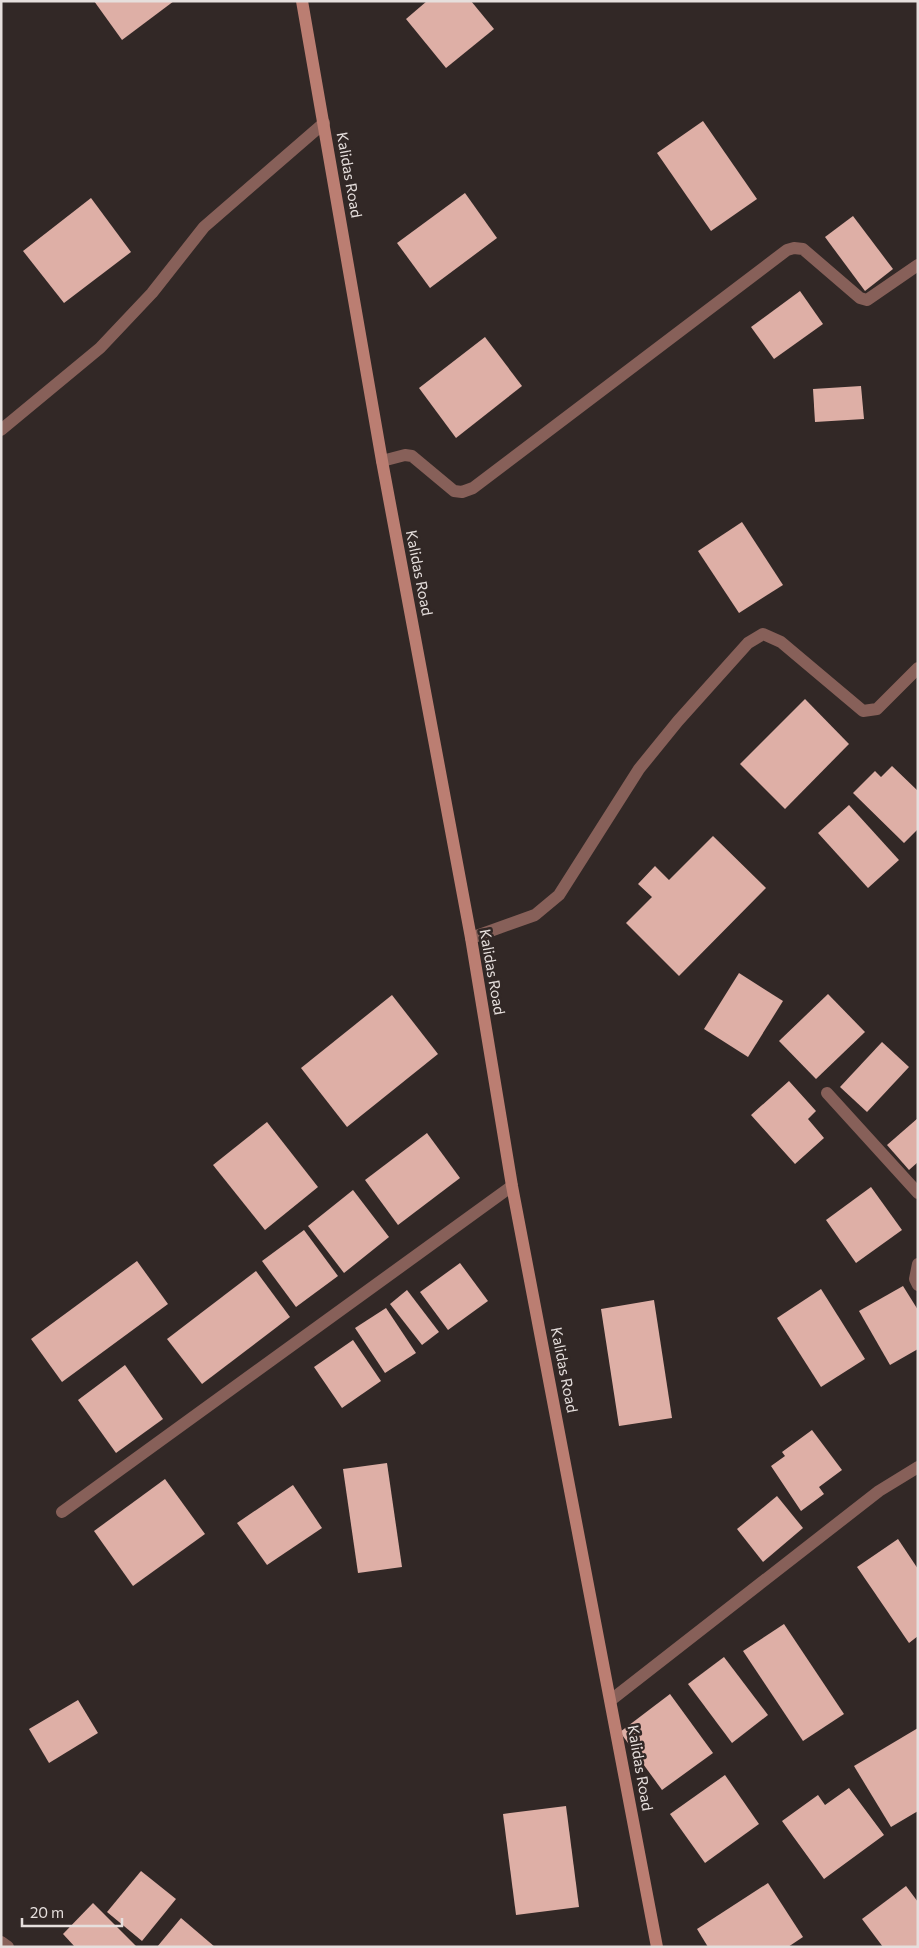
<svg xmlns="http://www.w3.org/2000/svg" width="919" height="1948" font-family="Commissioner,sans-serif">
  <rect width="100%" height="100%" fill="#322826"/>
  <g fill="#deafa6">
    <path d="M 94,1 L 174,1 L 122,40 Z"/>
    <path d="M 427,1 L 471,1 L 494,29 L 446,68 L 406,19 Z"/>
    <path d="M 703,121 L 757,199 L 711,231 L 657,153 Z"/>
    <path d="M 465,193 L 497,238 L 430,288 L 397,243 Z"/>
    <path d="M 91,198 L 131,252 L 64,303 L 23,251 Z"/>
    <path d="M 853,216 L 893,269 L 865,291 L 825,237 Z"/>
    <path d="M 800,291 L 823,324 L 774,359 L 751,327 Z"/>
    <path d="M 485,337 L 522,386 L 456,438 L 419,388 Z"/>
    <path d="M 861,386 L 864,419 L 815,422 L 813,389 Z"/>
    <path d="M 742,522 L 783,585 L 739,613 L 698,551 Z"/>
    <path d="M 805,699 L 849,744 L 785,809 L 740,764 Z"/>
    <path d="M 892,766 L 918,791 L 918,829 L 904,843 L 853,793 L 875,771 L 881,777 Z"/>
    <path d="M 849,805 L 899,860 L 868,888 L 818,833 Z"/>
    <path d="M 713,836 L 766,888 L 679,976 L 626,923 L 652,897 L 638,884 L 655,866 L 669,880 Z"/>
    <path d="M 739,973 L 783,1001 L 748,1057 L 704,1029 Z"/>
    <path d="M 828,994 L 865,1032 L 816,1079 L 779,1041 Z"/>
    <path d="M 392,995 L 438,1054 L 347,1127 L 301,1068 Z"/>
    <path d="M 882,1042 L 909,1067 L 867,1112 L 840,1087 Z"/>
    <path d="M 789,1081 L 816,1111 L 808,1119 L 824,1138 L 795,1164 L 751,1115 Z"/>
    <path d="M 918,1118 L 918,1162 L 909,1170 L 887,1145 Z"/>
    <path d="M 267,1122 L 318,1187 L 265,1230 L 213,1165 Z"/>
    <path d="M 427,1133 L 460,1178 L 398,1225 L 365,1180 Z"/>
    <path d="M 871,1187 L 902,1230 L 856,1263 L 826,1220 Z"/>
    <path d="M 353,1190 L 389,1237 L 344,1273 L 308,1226 Z"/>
    <path d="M 304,1230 L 338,1276 L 296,1307 L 262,1261 Z"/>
    <path d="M 137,1261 L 168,1304 L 62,1382 L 31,1339 Z"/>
    <path d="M 460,1263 L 488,1301 L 448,1330 L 420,1292 Z"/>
    <path d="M 256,1271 L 290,1317 L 202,1384 L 167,1339 Z"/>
    <path d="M 903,1286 L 918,1310 L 918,1349 L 890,1365 L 859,1311 Z"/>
    <path d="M 821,1289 L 865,1359 L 821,1387 L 777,1318 Z"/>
    <path d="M 407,1290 L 439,1332 L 422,1345 L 390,1304 Z"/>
    <path d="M 654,1300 L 672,1418 L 619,1426 L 601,1309 Z"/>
    <path d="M 386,1308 L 416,1353 L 385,1373 L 355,1328 Z"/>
    <path d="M 353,1340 L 381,1381 L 342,1408 L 314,1367 Z"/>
    <path d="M 125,1365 L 163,1419 L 116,1453 L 78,1400 Z"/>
    <path d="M 812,1430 L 842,1470 L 819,1487 L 824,1494 L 801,1511 L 771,1466 L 785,1456 L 782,1452 Z"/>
    <path d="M 387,1463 L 402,1567 L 358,1573 L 343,1469 Z"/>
    <path d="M 165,1479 L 205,1534 L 133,1586 L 94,1531 Z"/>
    <path d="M 293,1485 L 322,1528 L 267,1565 L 237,1523 Z"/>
    <path d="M 777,1496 L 803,1528 L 763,1562 L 737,1529 Z"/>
    <path d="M 898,1539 L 918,1569 L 918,1636 L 909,1643 L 857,1567 Z"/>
    <path d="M 784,1624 L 844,1714 L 803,1741 L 743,1651 Z"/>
    <path d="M 724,1657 L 768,1715 L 732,1743 L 688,1684 Z"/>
    <path d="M 670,1694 L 713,1753 L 662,1790 L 620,1732 Z"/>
    <path d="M 78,1700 L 98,1733 L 49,1763 L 29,1729 Z"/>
    <path d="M 918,1728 L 918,1811 L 891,1827 L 854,1766 Z"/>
    <path d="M 725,1775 L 759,1824 L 705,1863 L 670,1814 Z"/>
    <path d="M 849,1788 L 884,1835 L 824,1879 L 782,1821 L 818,1795 L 825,1805 Z"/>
    <path d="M 566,1806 L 579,1907 L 516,1915 L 503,1814 Z"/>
    <path d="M 141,1871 L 176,1899 L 142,1941 L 107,1912 Z"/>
    <path d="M 768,1883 L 803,1937 L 788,1947 L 708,1947 L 697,1929 Z"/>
    <path d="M 906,1886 L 918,1902 L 918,1947 L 883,1947 L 862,1919 Z"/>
    <path d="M 93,1903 L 137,1947 L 75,1947 L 63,1934 Z"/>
    <path d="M 181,1918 L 215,1947 L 157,1947 Z"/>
  </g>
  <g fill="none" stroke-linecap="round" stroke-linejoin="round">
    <g stroke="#876059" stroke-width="12">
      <path d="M 1,430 L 100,348 L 152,293 L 204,227 L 324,123"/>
      <path d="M 382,461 L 405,455 L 412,456 L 454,491 L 462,492 L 473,488 L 787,250 L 794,248 L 803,249 L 860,298 L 867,300 L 918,265"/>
      <path d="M 471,938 L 535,915 L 559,895 L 639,769 L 678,721 L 748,643 L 763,634 L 781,642 L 863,711 L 877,709 L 918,668"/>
      <path d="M 827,1093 L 918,1193"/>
      <path d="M 918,1264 L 915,1279 L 918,1285"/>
      <path d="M 62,1512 L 512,1186"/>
      <path d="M 611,1700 L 879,1491 L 918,1467"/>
      <path d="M 1,1942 L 8,1947"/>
    </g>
    <path stroke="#bb7e72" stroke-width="12" d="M 302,1 L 382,461 L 471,938 L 512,1186 L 657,1947"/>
  </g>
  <g text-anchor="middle" stroke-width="5" stroke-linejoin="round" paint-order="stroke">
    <g font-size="15" fill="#e6dfdd" stroke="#322826">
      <text transform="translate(349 175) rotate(80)" y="5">Kalidas Road</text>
      <text transform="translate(419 573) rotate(79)" y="5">Kalidas Road</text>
      <text transform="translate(492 972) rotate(80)" y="5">Kalidas Road</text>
      <text transform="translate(564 1370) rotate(79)" y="5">Kalidas Road</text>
      <text transform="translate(640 1768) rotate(80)" y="5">Kalidas Road</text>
    </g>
  </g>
  <rect width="919" height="1948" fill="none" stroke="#e6dfdd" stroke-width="5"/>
  <path d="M22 1918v8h100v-8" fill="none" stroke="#e6dfdd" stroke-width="2.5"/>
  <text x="30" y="1918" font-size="15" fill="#e6dfdd" stroke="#322826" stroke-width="4" paint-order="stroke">20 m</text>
</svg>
